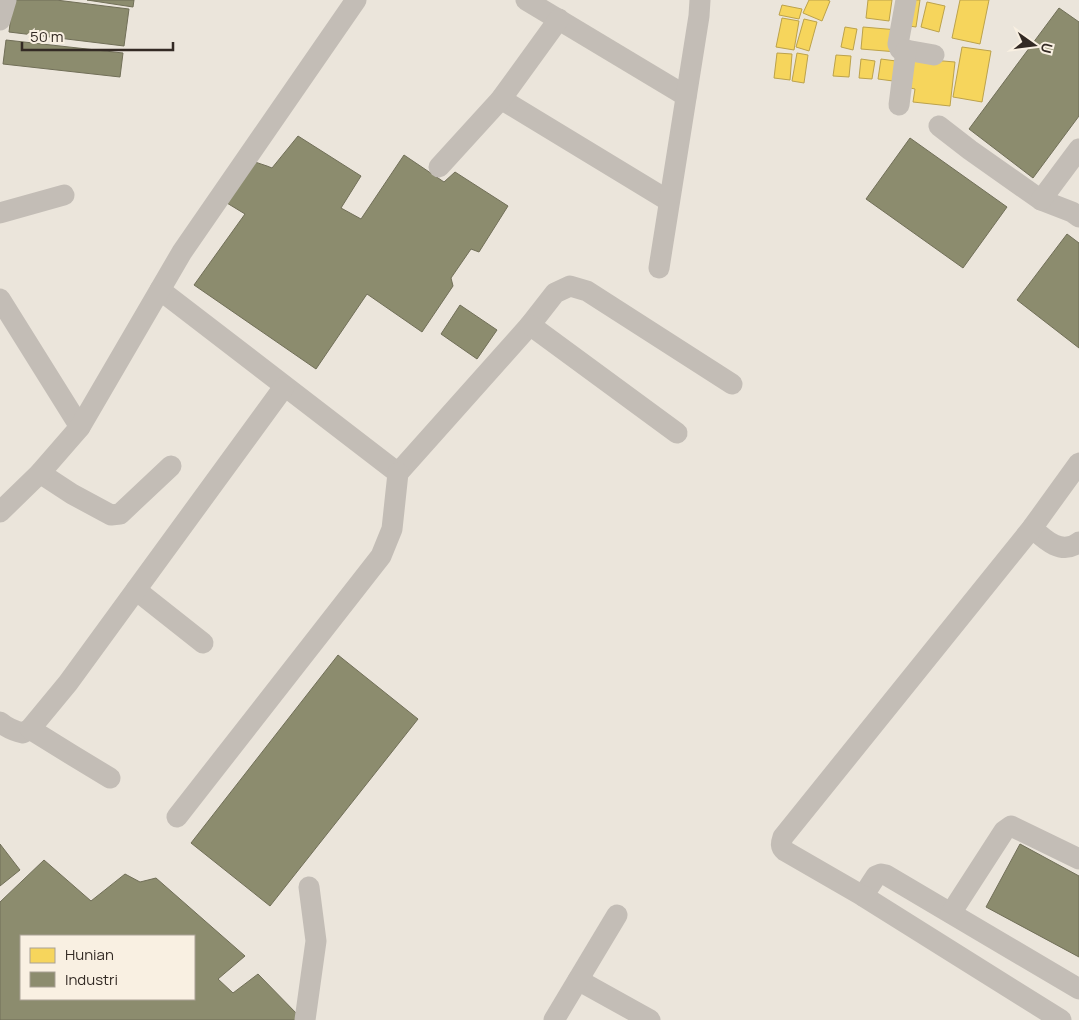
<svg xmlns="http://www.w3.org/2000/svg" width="1079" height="1020" font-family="Manrope,sans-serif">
  <rect width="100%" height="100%" fill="#ebe5db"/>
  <g fill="#f6d55c" stroke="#bca24b">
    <path d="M 809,0 L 827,0 L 830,1 L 822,21 L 803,13 Z"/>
    <path d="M 868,0 L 892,0 L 889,21 L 866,18 Z"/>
    <path d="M 907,0 L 920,0 L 916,27 L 902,25 Z"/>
    <path d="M 960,0 L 989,0 L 980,44 L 952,38 Z"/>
    <path d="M 927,2 L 945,6 L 939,32 L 921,27 Z"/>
    <path d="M 782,5 L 802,9 L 799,19 L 779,15 Z"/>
    <path d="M 782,18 L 799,21 L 794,50 L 776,47 Z"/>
    <path d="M 804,19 L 817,22 L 809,51 L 796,47 Z"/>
    <path d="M 845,27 L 857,29 L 853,50 L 841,47 Z"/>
    <path d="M 863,27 L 898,30 L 897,52 L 861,49 Z"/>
    <path d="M 962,47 L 991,51 L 982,102 L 953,97 Z"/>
    <path d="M 777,53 L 792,54 L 790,80 L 774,78 Z"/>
    <path d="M 797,53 L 808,55 L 804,83 L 792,81 Z"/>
    <path d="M 836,55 L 851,56 L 849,77 L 833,76 Z"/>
    <path d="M 908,58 L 955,62 L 950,106 L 913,102 L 915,89 L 906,87 Z"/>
    <path d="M 861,59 L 875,61 L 872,79 L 859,78 Z"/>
    <path d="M 881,59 L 896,61 L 893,81 L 878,79 Z"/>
  </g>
  <g fill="#8c8c6e" stroke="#716f58" fill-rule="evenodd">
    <path d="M 13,0 L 56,0 L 129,9 L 124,46 L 9,32 Z"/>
    <path d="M 87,0 L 134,0 L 133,7 Z"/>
    <path d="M 1059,8 L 1079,22 L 1079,116 L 1033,178 L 969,129 Z"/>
    <path d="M 6,40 L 123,53 L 120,77 L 3,64 Z"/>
    <path d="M 298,136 L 361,176 L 341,208 L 361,219 L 404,155 L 444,182 L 455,172 L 508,206 L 479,252 L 471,249 L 451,278 L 453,286 L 422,332 L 367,294 L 316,369 L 194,285 L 245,214 L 222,200 L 252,161 L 267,166 L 272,168 Z"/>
    <path d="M 910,138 L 1007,207 L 963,268 L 866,199 Z"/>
    <path d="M 1067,234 L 1079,243 L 1079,348 L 1017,300 Z"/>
    <path d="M 460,305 L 497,330 L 477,359 L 441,334 Z"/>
    <path d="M 338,655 L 418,719 L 270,906 L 191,843 Z"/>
    <path d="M 0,844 L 20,870 L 0,886 Z"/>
    <path d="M 1020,844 L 1079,876 L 1079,957 L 986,907 Z"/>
    <path d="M 44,860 L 91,901 L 125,874 L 140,882 L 156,878 L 245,956 L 218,979 L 233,993 L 258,974 L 299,1016 L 298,1020 L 0,1020 L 0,902 ZM 21,936 L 194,936 L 194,999 L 21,999 Z"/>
  </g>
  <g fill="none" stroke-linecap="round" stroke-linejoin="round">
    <g stroke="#c3bdb6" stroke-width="21">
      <path d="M 526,0 L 686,96"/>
      <path d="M 906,0 L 898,44 L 900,49 L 934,55"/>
      <path d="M 0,20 L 6,0"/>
      <path d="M 501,99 L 669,201"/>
      <path d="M 899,105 L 906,50"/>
      <path d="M 939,126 L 970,150 L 1041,200 L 1072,212 L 1079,217"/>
      <path d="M 439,167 L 501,99 L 559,19"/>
      <path d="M 1041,200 L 1079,149"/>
      <path d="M 0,213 L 64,195"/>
      <path d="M 659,268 L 699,16 L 700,0"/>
      <path d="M 160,290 L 398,473 L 530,325 L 555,293 L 570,286 L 587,291 L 732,384"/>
      <path d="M 0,299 L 80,427"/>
      <path d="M 530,325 L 677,433"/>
      <path d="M 40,473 L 72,494 L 111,515 L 120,514 L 171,466"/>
      <path d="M 0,512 L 40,473 L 80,427 L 182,252 L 356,0"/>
      <path d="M 1032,528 C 1045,540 1062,556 1079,542"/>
      <path d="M 136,590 L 203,643"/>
      <path d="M 0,722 C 7,728 14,731 23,733 L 30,729"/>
      <path d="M 110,778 L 72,755 L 30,729 L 68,683 L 284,387"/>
      <path d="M 177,817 L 381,556 L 392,529 L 398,473"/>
      <path d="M 863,896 L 876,876 L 881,874 L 886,875 L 1079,989"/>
      <path d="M 951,913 L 1004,831 L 1011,826 L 1079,859"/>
      <path d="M 578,980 L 650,1020"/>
      <path d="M 305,1020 L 316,941 L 309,887"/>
      <path d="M 554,1020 L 617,915"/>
      <path d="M 1061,1020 L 863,896 L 785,851 C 780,847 781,843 783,837 L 1032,528 L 1079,463"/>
    </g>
  </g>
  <rect x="20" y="935" width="175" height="65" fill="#f9f0e2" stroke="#aaa196"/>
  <rect x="30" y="948" width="25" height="15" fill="#f6d55c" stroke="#aaa196"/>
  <text x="65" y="960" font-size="15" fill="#332a24">Hunian</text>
  <rect x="30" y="972" width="25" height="15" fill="#8c8c6e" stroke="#aaa196"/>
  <text x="65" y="985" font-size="15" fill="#332a24">Industri</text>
  <g transform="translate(1034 45) rotate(104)" stroke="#f9f0e2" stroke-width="4" paint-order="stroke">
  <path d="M0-4L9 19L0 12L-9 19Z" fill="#332a24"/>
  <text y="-8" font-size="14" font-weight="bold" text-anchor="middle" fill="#332a24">U</text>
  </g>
  <path d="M22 42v8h151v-8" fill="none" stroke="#332a24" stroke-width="2.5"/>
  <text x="30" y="42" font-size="15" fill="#332a24" stroke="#f9f0e2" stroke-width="4" paint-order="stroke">50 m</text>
</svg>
